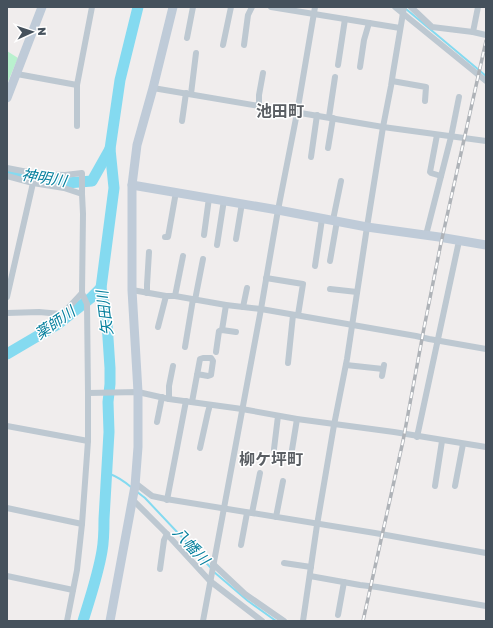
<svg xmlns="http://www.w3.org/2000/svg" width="493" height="628" font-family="'Golos Text','Noto Sans JP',sans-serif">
  <rect width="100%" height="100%" fill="#f0eded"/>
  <path fill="#b9f1ce" d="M 7,51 L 18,58 L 7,84 Z"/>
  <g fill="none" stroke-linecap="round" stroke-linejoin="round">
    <g stroke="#84daf0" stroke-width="2">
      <path d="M 406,9 L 486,76"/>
      <path d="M 106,476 L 110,474 C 118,477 125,482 131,487"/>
      <path d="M 136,491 L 145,498 L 211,568"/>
      <path d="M 214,572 L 248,601 L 276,621"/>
    </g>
    <g stroke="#84daf0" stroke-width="11">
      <path d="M 7,172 L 42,180 L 67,183 L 92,181 L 110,149"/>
      <path d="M 7,354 L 58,324 L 92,297 L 101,288"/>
      <path d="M 83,621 C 90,598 98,575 102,551 C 104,540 104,530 104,519 L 109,432 L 108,402 L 110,384 L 110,368 L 107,323 L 101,288 L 114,188 L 110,149 L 120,80 L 138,7"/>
    </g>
    <g stroke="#bdc8d1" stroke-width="6">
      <path d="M 271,7 L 400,28"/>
      <path d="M 395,7 L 486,81"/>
      <path d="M 411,7 L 432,27 L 473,32 L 486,35"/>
      <path d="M 473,32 L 478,7"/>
      <path d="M 187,38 L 193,7"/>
      <path d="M 223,45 L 231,7"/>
      <path d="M 244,45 L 248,15 L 252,7"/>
      <path d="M 338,65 L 345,19"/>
      <path d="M 360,67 L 364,40 L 369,23"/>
      <path d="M 17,74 L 77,85"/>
      <path d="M 392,81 L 426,87 L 425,101"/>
      <path d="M 153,88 L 383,127 L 486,141"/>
      <path d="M 191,94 L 196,53"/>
      <path d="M 259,107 L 259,95 L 263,73"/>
      <path d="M 329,117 L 335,77"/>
      <path d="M 182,121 L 186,93"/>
      <path d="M 77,126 L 77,85 L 92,7"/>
      <path d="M 437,135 L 430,172 L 431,173 L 441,176"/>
      <path d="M 451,137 L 459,97"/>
      <path d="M 328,148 L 333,118"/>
      <path d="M 311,157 L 317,115"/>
      <path d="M 7,168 L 38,174 L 65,175 L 82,173 L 82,194"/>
      <path d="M 7,176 L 33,183 L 64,188 L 82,194 L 83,214 L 82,293 L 69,307 L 61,314 L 39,312 L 7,313"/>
      <path d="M 333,220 L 341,181"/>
      <path d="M 204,235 L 209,198"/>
      <path d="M 426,235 L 451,137"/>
      <path d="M 165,237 L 168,237 L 176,192"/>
      <path d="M 236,239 L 242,203"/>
      <path d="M 217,245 L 224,200"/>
      <path d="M 330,261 L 337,221"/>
      <path d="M 315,266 L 322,219"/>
      <path d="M 266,278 L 303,284 L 298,315"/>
      <path d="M 330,289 L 357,292"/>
      <path d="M 132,290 L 166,296 L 175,296 L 226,305 L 261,309 L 416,336 L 429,339 L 486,349"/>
      <path d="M 147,293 L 147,285 L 149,252"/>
      <path d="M 175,296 L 183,256"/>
      <path d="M 7,297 L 33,183"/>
      <path d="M 195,300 L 203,259"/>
      <path d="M 243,307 L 247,288"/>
      <path d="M 158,327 L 166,296"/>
      <path d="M 222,330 L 226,305"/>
      <path d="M 185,347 L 193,299"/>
      <path d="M 216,352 L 219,331 L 222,330 L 236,332"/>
      <path d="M 288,363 L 293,315"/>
      <path d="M 346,365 L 383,369"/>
      <path d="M 382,376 L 384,365"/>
      <path d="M 88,393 L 138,392 L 169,399 L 242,409 L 297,419 L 394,432 L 486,447"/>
      <path d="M 169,399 L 169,386 L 173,366"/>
      <path d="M 192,402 L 200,359 L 203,358 L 211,358 L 213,361 L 211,375 L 208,376 L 197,374"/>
      <path d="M 157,422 L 162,397"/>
      <path d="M 7,426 L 88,441"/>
      <path d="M 417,437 L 459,241"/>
      <path d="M 200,448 L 208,412 L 210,405"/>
      <path d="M 274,449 L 278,416"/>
      <path d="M 291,456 L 297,419"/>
      <path d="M 135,483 L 152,496 L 166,499 L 375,533 L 486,553"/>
      <path d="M 435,486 L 442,441"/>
      <path d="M 455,486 L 463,444"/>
      <path d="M 132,499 L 164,531 L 210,581 L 262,621"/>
      <path d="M 167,500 L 186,401"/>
      <path d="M 7,508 L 82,524"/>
      <path d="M 252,513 L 260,473"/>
      <path d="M 276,517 L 283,481"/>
      <path d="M 241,545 L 247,513"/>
      <path d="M 284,563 L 311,567"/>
      <path d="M 213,564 L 245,594 L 284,621"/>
      <path d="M 160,569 L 164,540 L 167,534"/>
      <path d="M 7,576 L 73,590"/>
      <path d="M 310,576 L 360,585 L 377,587 L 486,606"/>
      <path d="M 338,615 L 344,582"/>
      <path d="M 67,621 L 77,570 L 82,524 L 88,441 L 88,393 L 87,304 L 82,293"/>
      <path d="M 203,621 L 261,309 L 278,210 L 297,113 L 315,7"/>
      <path d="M 303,621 L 317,525 L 334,425 L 347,359 L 367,227 L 383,127 L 391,86 L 393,73 L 404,7"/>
    </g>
    <g stroke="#bfcbd8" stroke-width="9">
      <path d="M 7,98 L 42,7"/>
      <path d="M 132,185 L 278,210 L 367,227 L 439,237 L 486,245"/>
      <path d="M 110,621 L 135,486 L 138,447 L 138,392 L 132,290 L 132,185 L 137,145 L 153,88 L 173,7"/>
    </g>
    <defs>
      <path id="rail" d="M 363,621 L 403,441 L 424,328 L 441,243 L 486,41"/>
    </defs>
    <use href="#rail" stroke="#afb3b8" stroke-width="3.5"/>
    <use href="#rail" stroke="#fff" stroke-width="2" stroke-dasharray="6" stroke-linecap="butt"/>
  </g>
  <g text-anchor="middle" stroke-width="3" stroke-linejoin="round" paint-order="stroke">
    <g font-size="15" font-style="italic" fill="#07809e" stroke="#fff">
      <text transform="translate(44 178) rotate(9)" y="5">神明川</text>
      <text transform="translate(105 313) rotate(-97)" y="5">矢田川</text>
      <text transform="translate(55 323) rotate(-35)" y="5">薬師川</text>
      <text transform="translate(191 546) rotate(47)" y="5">八幡川</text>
    </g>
    <g font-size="16" font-weight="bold" fill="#5a5e63" stroke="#fff">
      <text x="280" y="117">池田町</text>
      <text x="271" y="465">柳ケ坪町</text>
    </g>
  </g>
  <rect width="493" height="628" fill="none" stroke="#45515c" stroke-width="16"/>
  <g transform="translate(32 32) rotate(87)" stroke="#ffffff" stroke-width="3" paint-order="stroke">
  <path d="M0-3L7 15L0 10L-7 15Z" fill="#45515c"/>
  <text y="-6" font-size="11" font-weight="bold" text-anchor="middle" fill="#45515c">N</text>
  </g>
</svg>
